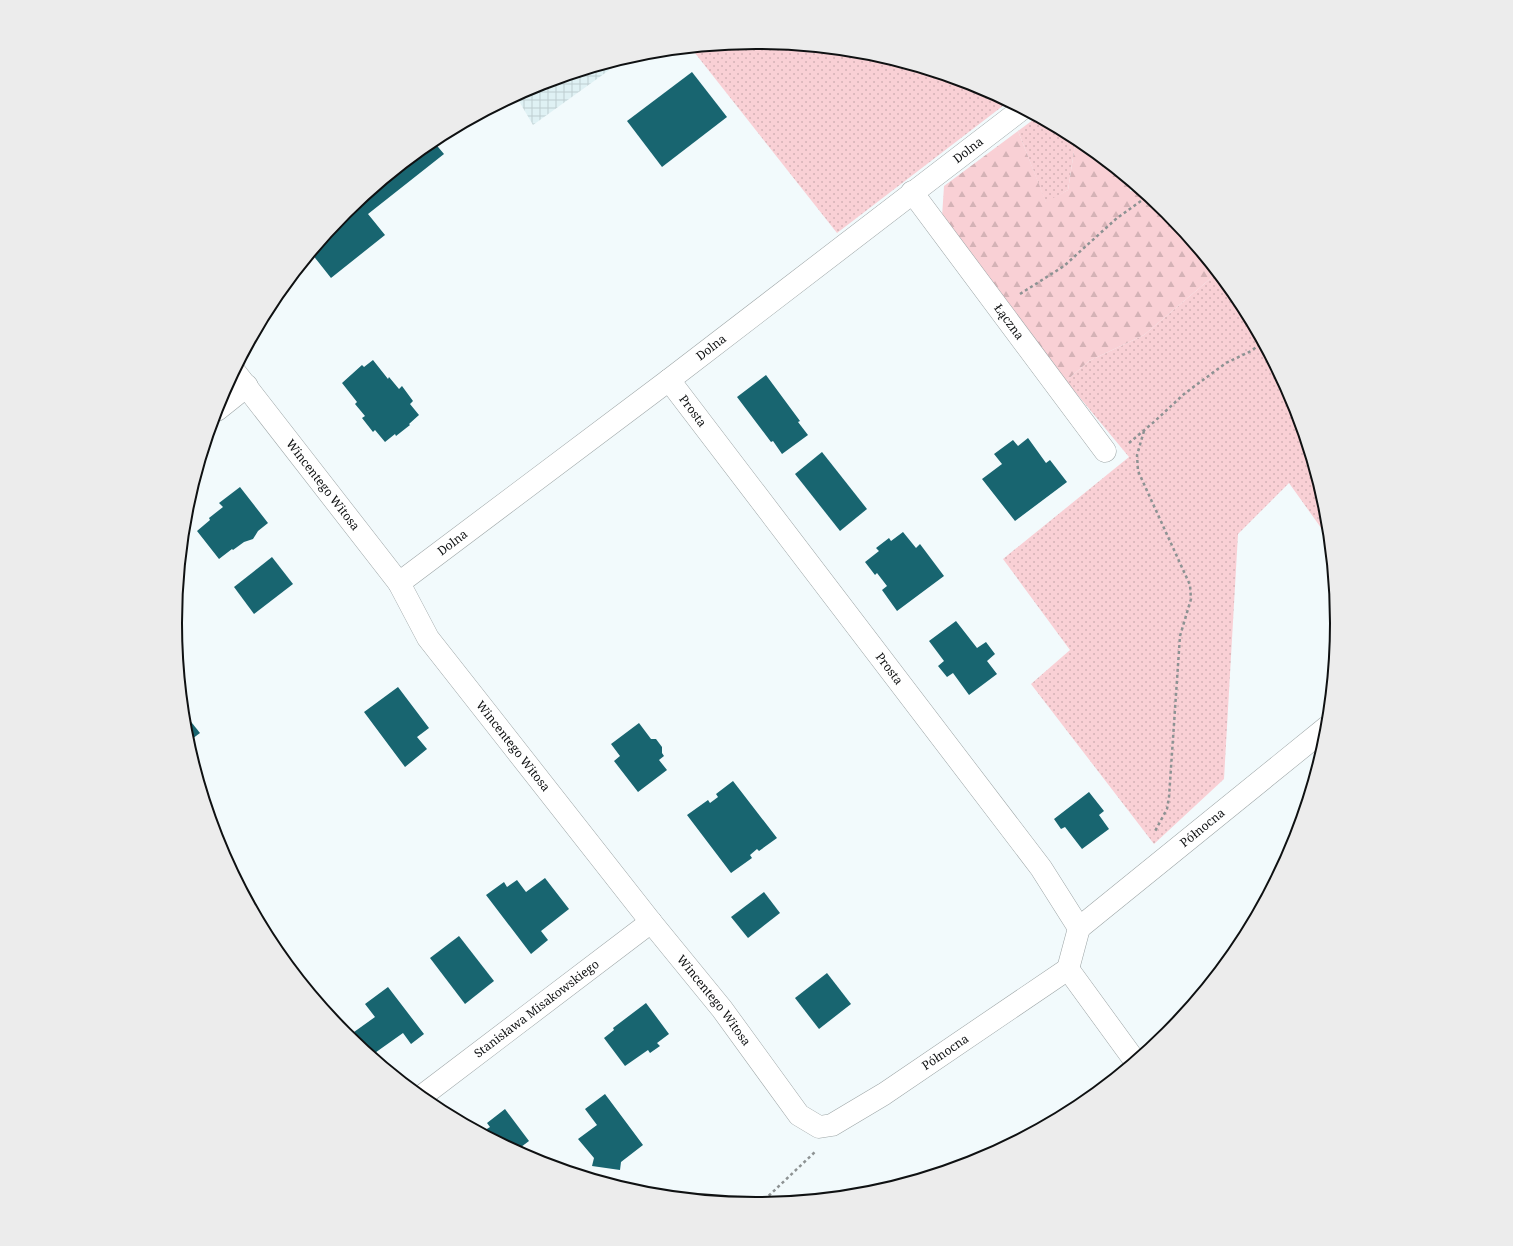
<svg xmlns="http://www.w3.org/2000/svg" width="1513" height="1246" font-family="'Noto Serif',serif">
  <defs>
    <pattern id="industrial-grid" width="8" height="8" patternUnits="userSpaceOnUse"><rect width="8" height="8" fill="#dff1f4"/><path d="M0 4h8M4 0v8" fill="none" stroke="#beced0"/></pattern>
    <pattern id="grass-dots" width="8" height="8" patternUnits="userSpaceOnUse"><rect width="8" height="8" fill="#f9d0d5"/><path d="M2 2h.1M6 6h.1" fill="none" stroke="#d4b2b6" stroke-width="1.8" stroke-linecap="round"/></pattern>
    <pattern id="forest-firs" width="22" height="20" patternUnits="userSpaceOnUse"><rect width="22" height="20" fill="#f9d0d5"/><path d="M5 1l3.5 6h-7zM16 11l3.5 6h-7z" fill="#d4b2b6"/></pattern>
  </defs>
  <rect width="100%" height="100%" fill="#f2fafc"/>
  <path fill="url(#industrial-grid)" d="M 626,58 L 533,125 L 516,96 L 534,86 Z"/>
  <g fill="url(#grass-dots)">
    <path d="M 757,42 L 870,53 L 979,86 L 1008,102 L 837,233 L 691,48 Z"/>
    <path d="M 1037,117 L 1076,138 L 1068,190 L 1046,203 L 1018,131 Z"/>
    <path d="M 1217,273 L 1240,300 L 1293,401 L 1326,510 L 1329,539 L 1289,483 L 1238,534 L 1224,779 L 1154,844 L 1031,684 L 1070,650 L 1003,559 L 1129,457 L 1066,381 L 1089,361 L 1144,335 Z"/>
  </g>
  <path fill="url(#forest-firs)" d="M 1018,131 L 1046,202 L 1068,190 L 1076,138 L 1130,181 L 1130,191 L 1143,192 L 1167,212 L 1217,273 L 1144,335 L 1089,361 L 1066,381 L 942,217 L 944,186 Z"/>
  <g fill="#186570">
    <path d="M 692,72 L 727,117 L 662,167 L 627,121 Z"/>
    <path d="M 433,141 L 444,154 L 368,214 L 385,235 L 331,278 L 312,254 L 346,212 Z"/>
    <path d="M 373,360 L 388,379 L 389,377 L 399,389 L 402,386 L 413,401 L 410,404 L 419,415 L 409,424 L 410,425 L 396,436 L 395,434 L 385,442 L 375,430 L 373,432 L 362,418 L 365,416 L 355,404 L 357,402 L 342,383 L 362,365 L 364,367 Z"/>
    <path d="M 766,375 L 800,421 L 798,422 L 808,435 L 782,454 L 773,441 L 771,442 L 737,397 Z"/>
    <path d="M 1028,438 L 1046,463 L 1050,460 L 1067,482 L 1015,521 L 982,479 L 1002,464 L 994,454 L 1013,440 L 1018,446 Z"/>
    <path d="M 822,452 L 867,509 L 840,531 L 795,474 Z"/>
    <path d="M 240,487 L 268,523 L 258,531 L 253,539 L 244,542 L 233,550 L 232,549 L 219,559 L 197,531 L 210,520 L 209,518 L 223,507 L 219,503 Z"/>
    <path d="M 903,532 L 916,548 L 920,544 L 944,576 L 897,611 L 882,590 L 887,586 L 877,573 L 875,575 L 865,562 L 879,551 L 876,548 L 889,538 L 891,541 Z"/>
    <path d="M 272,557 L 293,584 L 254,614 L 234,587 Z"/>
    <path d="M 956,621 L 977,648 L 986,642 L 995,654 L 987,661 L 997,674 L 969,695 L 953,673 L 947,677 L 938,666 L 944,661 L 929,641 Z"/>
    <path d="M 398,687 L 429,728 L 417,737 L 427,749 L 405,767 L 364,712 Z"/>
    <path d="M 184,713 L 200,733 L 188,742 L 187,736 Z"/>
    <path d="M 639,723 L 651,739 L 656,739 L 662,747 L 662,753 L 664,756 L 659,760 L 667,770 L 638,792 L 614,761 L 620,756 L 611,744 Z"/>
    <path d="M 733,781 L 777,838 L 759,851 L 757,849 L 750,855 L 752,858 L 731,873 L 687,815 L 708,800 L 710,803 L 718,797 L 716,794 Z"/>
    <path d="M 1089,792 L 1104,811 L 1099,815 L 1109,829 L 1082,849 L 1065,827 L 1061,829 L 1054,819 Z"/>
    <path d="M 545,878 L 569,909 L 541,931 L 548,940 L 531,954 L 486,895 L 504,882 L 507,887 L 517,880 L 526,892 Z"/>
    <path d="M 764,892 L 780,913 L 748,938 L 731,917 Z"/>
    <path d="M 459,936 L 494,981 L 465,1004 L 430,958 Z"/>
    <path d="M 827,973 L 851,1004 L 819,1029 L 795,998 Z"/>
    <path d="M 388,987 L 424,1034 L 411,1044 L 403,1033 L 372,1055 L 354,1032 L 375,1017 L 365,1004 Z"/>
    <path d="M 646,1003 L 669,1034 L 657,1043 L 660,1046 L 650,1053 L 648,1050 L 625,1066 L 604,1038 L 614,1030 L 613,1028 Z"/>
    <path d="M 605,1094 L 643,1145 L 621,1162 L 620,1170 L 592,1166 L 594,1158 L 578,1139 L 597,1125 L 585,1109 Z"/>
    <path d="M 505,1109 L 529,1141 L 517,1150 L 482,1132 L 490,1127 L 487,1123 Z"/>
  </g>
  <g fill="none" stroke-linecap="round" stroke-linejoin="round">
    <defs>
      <g id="minor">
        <path id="s1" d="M 912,192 L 1105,451"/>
        <path id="s2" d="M 235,372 L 399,583 L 428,638 L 651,922 L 722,1009 L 799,1115 L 819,1127 L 832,1125 L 884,1094 L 1068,969"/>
        <path id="s3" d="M 669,380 L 1041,868 L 1079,928 L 1068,969"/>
        <path d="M 217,410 L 247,386"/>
        <path id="s4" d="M 399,583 L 669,380 L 1022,109"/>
        <path id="s5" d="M 1079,928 L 1327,727"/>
        <path d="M 1068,969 L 1135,1061"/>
        <path id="s6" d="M 422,1096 L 651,922"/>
      </g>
    </defs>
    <use href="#minor" stroke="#9da5a6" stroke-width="23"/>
    <g stroke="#8d9293" stroke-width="2.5" stroke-dasharray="3 3" stroke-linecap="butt">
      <path d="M 1020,294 L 1064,266 L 1117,218 L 1148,196"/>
      <path d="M 1144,431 L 1137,455 L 1138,471 L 1190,585 L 1191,599 L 1180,636 L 1169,797 L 1167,809 L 1154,833"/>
      <path d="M 1129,443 L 1155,421 L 1184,394 L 1226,363 L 1251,351 L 1262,343"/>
      <path d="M 760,1204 L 816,1151"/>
    </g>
    <use href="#minor" stroke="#fff" stroke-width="22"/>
  </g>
  <g text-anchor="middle" stroke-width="4" stroke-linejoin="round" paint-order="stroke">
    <g font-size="12" fill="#0f1112" stroke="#fff">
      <text dy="4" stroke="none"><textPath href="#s4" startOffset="715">Dolna</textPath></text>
      <text dy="4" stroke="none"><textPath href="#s1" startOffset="162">Łączna</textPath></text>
      <text dy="4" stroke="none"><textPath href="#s4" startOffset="391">Dolna</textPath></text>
      <text dy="4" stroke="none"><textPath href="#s3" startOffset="39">Prosta</textPath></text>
      <text dy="4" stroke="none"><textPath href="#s2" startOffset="143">Wincentego Witosa</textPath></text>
      <text dy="4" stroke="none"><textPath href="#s4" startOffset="67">Dolna</textPath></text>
      <text dy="4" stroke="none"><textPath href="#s3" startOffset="363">Prosta</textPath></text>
      <text dy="4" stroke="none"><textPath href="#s2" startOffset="467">Wincentego Witosa</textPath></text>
      <text dy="4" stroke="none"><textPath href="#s5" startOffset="159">Północna</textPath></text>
      <text dy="4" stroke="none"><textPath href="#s2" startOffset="791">Wincentego Witosa</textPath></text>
      <text dy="4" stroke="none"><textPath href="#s6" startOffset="144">Stanisława Misakowskiego</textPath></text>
      <text dy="4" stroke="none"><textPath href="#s2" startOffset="1105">Północna</textPath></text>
    </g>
  </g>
  <path d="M0 0H1513V1246H0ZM182 623a574 574 0 1 1 1148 0a574 574 0 1 1-1148 0Z" fill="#ececec" fill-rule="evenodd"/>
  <path fill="none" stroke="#0f1112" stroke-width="2" d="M182 623a574 574 0 1 1 1148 0a574 574 0 1 1-1148 0Z"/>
</svg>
